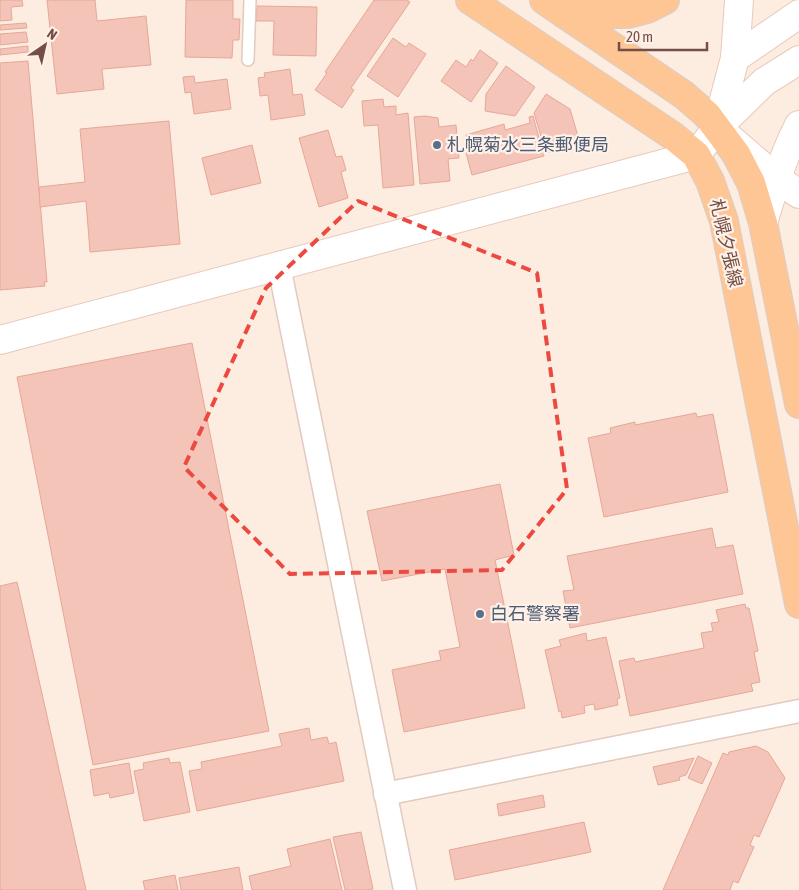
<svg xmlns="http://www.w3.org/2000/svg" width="799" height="890" font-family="'Asap Condensed','Noto Sans JP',sans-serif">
  <rect width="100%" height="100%" fill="#fdede0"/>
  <g fill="#f3c4b7" stroke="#e6a797">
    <path d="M 0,0 L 22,0 L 23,6 L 11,7 L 12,20 L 0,21 Z"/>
    <path d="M 47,0 L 95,0 L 97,21 L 146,16 L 151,65 L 102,69 L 104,89 L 57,94 Z"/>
    <path d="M 186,0 L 233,0 L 233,19 L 240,19 L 239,40 L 233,40 L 232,58 L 185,57 Z"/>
    <path d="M 374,0 L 407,0 L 410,2 L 351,88 L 354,90 L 342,108 L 315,90 L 327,73 L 325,72 Z"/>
    <path d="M 257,6 L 317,7 L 316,56 L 273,55 L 274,21 L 256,21 Z"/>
    <path d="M 26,23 L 27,28 L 0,30 L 0,25 Z"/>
    <path d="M 26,32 L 28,42 L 0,45 L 0,34 Z"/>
    <path d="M 393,38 L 406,47 L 409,43 L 426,54 L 398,97 L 367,76 Z"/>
    <path d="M 28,46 L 28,52 L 0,55 L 0,49 Z"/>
    <path d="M 480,50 L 498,63 L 471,102 L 441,81 L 456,60 L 466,67 L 471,59 L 473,61 Z"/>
    <path d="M 28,61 L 47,282 L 44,282 L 45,286 L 0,290 L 0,63 Z"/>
    <path d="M 506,66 L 535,87 L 515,116 L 485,111 L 486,94 Z"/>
    <path d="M 290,69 L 293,95 L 302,94 L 305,115 L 271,120 L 268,95 L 260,96 L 258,78 L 265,77 L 264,73 Z"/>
    <path d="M 194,76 L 195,83 L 227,79 L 231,109 L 194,114 L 191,92 L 185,93 L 183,77 Z"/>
    <path d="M 546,94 L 570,109 L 580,143 L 546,153 L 534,113 Z"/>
    <path d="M 383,99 L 384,107 L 396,106 L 396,115 L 408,113 L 414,185 L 383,188 L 378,125 L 364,126 L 362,101 Z"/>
    <path d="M 425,116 L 438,118 L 439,127 L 456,125 L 459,158 L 448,159 L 450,181 L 420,184 L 414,117 Z"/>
    <path d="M 533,116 L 544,156 L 472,175 L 466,153 L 470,152 L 466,135 L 504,124 L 505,130 L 530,123 L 529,117 Z"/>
    <path d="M 169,121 L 180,244 L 90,252 L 86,201 L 40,207 L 39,187 L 85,182 L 80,129 Z"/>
    <path d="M 328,130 L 336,157 L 342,156 L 346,170 L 341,172 L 348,198 L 319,207 L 299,138 Z"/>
    <path d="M 252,145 L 261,183 L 211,195 L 202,158 Z"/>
    <path d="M 192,343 L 269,731 L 93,765 L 17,377 Z"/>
    <path d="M 696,413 L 697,417 L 713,414 L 728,492 L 604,517 L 588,438 L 611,433 L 610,428 L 635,422 L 635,425 Z"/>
    <path d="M 500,484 L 514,555 L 495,560 L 525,708 L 404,732 L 392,670 L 441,660 L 439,651 L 460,647 L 445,569 L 382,581 L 367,511 Z"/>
    <path d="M 712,528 L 716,548 L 733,545 L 743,594 L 570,628 L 563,591 L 574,590 L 567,556 Z"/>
    <path d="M 17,582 L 86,890 L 0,890 L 0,586 Z"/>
    <path d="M 745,604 L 746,608 L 749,608 L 758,651 L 754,652 L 760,682 L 751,684 L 753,691 L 630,716 L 619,661 L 634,658 L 635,662 L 704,648 L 701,633 L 713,631 L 711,623 L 719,622 L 716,610 Z"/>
    <path d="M 586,633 L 587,641 L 606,637 L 620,698 L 617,699 L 618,705 L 595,710 L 594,704 L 584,706 L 585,713 L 562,718 L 561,711 L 559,712 L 545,650 L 561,646 L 559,640 Z"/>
    <path d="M 309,728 L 311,740 L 327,737 L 329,744 L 336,742 L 344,781 L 197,811 L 189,771 L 202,769 L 201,762 L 282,746 L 279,734 Z"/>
    <path d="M 756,746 L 768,752 L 785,778 L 759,837 L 754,835 L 750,845 L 754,847 L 738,883 L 733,881 L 730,890 L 663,890 L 723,753 L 728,755 L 729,752 Z"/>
    <path d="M 698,756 L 712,763 L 702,784 L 688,778 Z"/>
    <path d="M 169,758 L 170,763 L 180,762 L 190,812 L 144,821 L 134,771 L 144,769 L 143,763 Z"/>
    <path d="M 694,758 L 686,775 L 679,777 L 680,780 L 658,785 L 653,767 Z"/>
    <path d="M 129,763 L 134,793 L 110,798 L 109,793 L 94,796 L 90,770 Z"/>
    <path d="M 543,795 L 545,807 L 499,816 L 497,804 Z"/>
    <path d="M 584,822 L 591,852 L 455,880 L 449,850 Z"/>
    <path d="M 361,832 L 373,889 L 368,890 L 345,890 L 333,837 Z"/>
    <path d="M 330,839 L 342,890 L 252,890 L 249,876 L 291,866 L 287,849 Z"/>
    <path d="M 239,867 L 243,890 L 181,890 L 179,878 Z"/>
    <path d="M 175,875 L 178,890 L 145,890 L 143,881 Z"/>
  </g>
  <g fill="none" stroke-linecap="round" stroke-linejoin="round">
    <defs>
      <path id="lane" d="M 248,60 L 250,0"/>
      <g id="street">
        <path d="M 279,266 L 405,890"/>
        <path d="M 385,794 L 799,711"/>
      </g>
      <g id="secondary">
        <path d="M 735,58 L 799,14"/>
        <path d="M 717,126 L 735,58 L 739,0"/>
        <path d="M 726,135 L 777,179 L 799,194"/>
        <path d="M 763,223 C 773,190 783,156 799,125"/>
        <path d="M 0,340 L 696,155 L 717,128 L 764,82 L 799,60"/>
      </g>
      <g id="primary">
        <path d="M 470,0 L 673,136 L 696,155 L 710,181 L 724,221 L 799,604"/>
        <path d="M 544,0 L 684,95 L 707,115 L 736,154 L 751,183 L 763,223 L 799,404"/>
        <path d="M 564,14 L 628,14 L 647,9 L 665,0"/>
      </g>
    </defs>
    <use href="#lane" stroke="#e3c9bf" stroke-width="14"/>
    <use href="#street" stroke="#e3c9bf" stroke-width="25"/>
    <use href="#secondary" stroke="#e8c9bb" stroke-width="30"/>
    <use href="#primary" stroke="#d8cecb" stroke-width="30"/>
    <use href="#lane" stroke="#fff" stroke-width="11"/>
    <use href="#street" stroke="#fff" stroke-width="22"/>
    <use href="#secondary" stroke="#fff" stroke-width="28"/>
    <use href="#primary" stroke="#fec695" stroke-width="28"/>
  </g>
  <path fill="none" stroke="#ec4940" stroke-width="4" stroke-dasharray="10 6" stroke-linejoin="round" d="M 358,201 L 537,273 L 567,489 L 502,570 L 290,574 L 184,467 L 266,288 Z"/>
  <g fill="#5c6f8a" stroke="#fff1e7" stroke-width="2">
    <circle cx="437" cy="145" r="5"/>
    <circle cx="480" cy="614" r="5"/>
  </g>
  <g text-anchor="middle" stroke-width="4.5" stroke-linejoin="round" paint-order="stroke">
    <g font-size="18" fill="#4e5e75" stroke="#fff1e7" text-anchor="start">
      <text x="447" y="151">札幌菊水三条郵便局</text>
      <text x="490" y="620">白石警察署</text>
    </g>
    <g font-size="18" fill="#744f47" stroke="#fff1e7">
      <text transform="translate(726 243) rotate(77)" y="6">札幌夕張線</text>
    </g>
  </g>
  <g transform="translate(45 45) rotate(34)" stroke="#fff1e7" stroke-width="4" paint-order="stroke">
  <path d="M0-4L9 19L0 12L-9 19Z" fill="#744f47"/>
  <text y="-8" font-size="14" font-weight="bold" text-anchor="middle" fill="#744f47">N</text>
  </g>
  <path d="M619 42v8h88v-8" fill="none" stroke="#744f47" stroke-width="2.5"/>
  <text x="626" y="42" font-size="15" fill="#744f47" stroke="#fff1e7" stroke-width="4" paint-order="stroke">20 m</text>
</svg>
